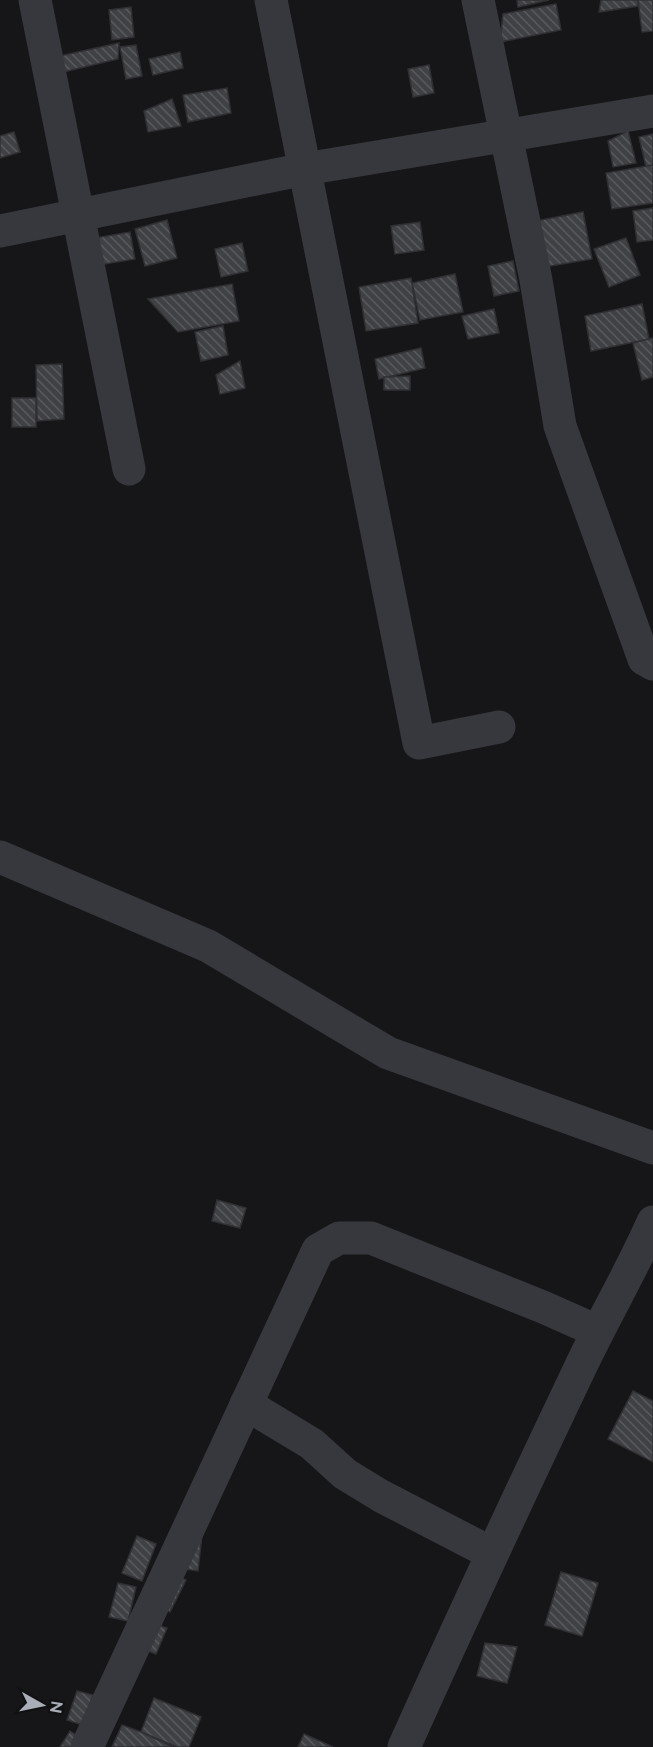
<svg xmlns="http://www.w3.org/2000/svg" width="653" height="1747" font-family="Raleway,sans-serif">
  <defs>
    <pattern id="building-back-hatch" width="6" height="6" patternUnits="userSpaceOnUse" patternTransform="scale(1.5)"><rect width="6" height="6" fill="#404145"/><path d="M-1 5l2 2M0 0l6 6M5-1l2 2" fill="none" stroke="#595a5e"/></pattern>
  </defs>
  <rect width="100%" height="100%" fill="#161618"/>
  <g fill="url(#building-back-hatch)" stroke="#303034" stroke-width="1.5">
    <path d="M 517,0 L 549,0 L 518,7 Z"/>
    <path d="M 601,0 L 638,0 L 638,6 L 599,12 Z"/>
    <path d="M 638,0 L 653,0 L 653,31 L 642,32 Z"/>
    <path d="M 556,4 L 561,30 L 500,42 L 503,14 Z"/>
    <path d="M 131,7 L 134,37 L 112,40 L 109,10 Z"/>
    <path d="M 119,43 L 118,59 L 59,73 L 55,57 Z"/>
    <path d="M 136,45 L 142,76 L 126,79 L 120,47 Z"/>
    <path d="M 180,52 L 183,68 L 153,75 L 149,59 Z"/>
    <path d="M 429,65 L 434,93 L 413,97 L 408,69 Z"/>
    <path d="M 227,88 L 231,113 L 188,122 L 183,95 Z"/>
    <path d="M 172,99 L 181,126 L 148,132 L 144,111 Z"/>
    <path d="M 628,131 L 636,163 L 613,167 L 608,141 Z"/>
    <path d="M 14,132 L 20,152 L 0,158 L 0,136 Z"/>
    <path d="M 653,134 L 653,165 L 646,167 L 639,137 Z"/>
    <path d="M 653,165 L 653,203 L 612,209 L 606,173 Z"/>
    <path d="M 653,208 L 653,240 L 637,242 L 633,211 Z"/>
    <path d="M 583,212 L 592,259 L 545,267 L 536,221 Z"/>
    <path d="M 167,220 L 177,258 L 145,266 L 135,229 Z"/>
    <path d="M 420,222 L 424,250 L 395,254 L 391,226 Z"/>
    <path d="M 130,232 L 135,259 L 99,265 L 95,238 Z"/>
    <path d="M 626,238 L 640,275 L 609,287 L 594,249 Z"/>
    <path d="M 242,243 L 248,271 L 221,277 L 215,249 Z"/>
    <path d="M 513,261 L 519,291 L 494,296 L 488,266 Z"/>
    <path d="M 455,274 L 463,312 L 420,320 L 412,283 Z"/>
    <path d="M 411,278 L 418,323 L 366,331 L 359,287 Z"/>
    <path d="M 232,284 L 239,321 L 178,332 L 148,299 Z"/>
    <path d="M 642,304 L 649,339 L 591,351 L 585,316 Z"/>
    <path d="M 494,309 L 499,333 L 468,339 L 462,316 Z"/>
    <path d="M 223,326 L 228,355 L 201,361 L 195,332 Z"/>
    <path d="M 653,338 L 653,377 L 642,380 L 633,343 Z"/>
    <path d="M 421,348 L 425,368 L 379,379 L 375,359 Z"/>
    <path d="M 240,361 L 245,388 L 220,394 L 216,375 Z"/>
    <path d="M 62,364 L 64,419 L 37,421 L 36,365 Z"/>
    <path d="M 410,376 L 410,390 L 384,390 L 384,377 Z"/>
    <rect x="12" y="398" width="24" height="29"/>
    <path d="M 217,1200 L 246,1208 L 240,1228 L 212,1221 Z"/>
    <path d="M 633,1391 L 653,1401 L 653,1462 L 608,1439 Z"/>
    <path d="M 202,1535 L 198,1571 L 184,1569 Z"/>
    <path d="M 137,1536 L 156,1544 L 142,1581 L 122,1573 Z"/>
    <path d="M 561,1572 L 598,1583 L 582,1636 L 545,1625 Z"/>
    <path d="M 173,1574 L 186,1580 L 170,1612 L 158,1606 Z"/>
    <path d="M 118,1583 L 136,1587 L 128,1621 L 109,1617 Z"/>
    <path d="M 157,1625 L 167,1628 L 156,1654 L 146,1650 Z"/>
    <path d="M 485,1643 L 517,1647 L 507,1683 L 477,1676 Z"/>
    <path d="M 77,1691 L 93,1695 L 83,1725 L 67,1720 Z"/>
    <path d="M 154,1698 L 201,1717 L 189,1747 L 177,1747 L 141,1732 Z"/>
    <path d="M 122,1725 L 141,1732 L 173,1747 L 112,1747 Z"/>
    <path d="M 70,1731 L 85,1741 L 82,1747 L 60,1747 Z"/>
    <path d="M 304,1734 L 333,1747 L 298,1747 Z"/>
  </g>
  <g fill="none" stroke-linecap="round" stroke-linejoin="round">
    <g stroke="#37383d" stroke-width="33">
      <path d="M 35,0 L 129,469"/>
      <path d="M 271,0 L 419,743 L 499,727"/>
      <path d="M 478,0 L 536,280 L 560,426 L 644,659 L 653,664"/>
      <path d="M 0,231 L 305,169 L 653,111"/>
      <path d="M 0,857 L 208,946 L 388,1053 L 653,1148"/>
      <path d="M 246,1404 L 312,1444 L 345,1474 L 381,1496 L 491,1553"/>
      <path d="M 87,1747 L 318,1250 L 339,1238 L 371,1238 L 543,1307 L 597,1331"/>
      <path d="M 404,1747 C 461,1620 520,1494 580,1368 C 603,1319 631,1272 653,1222"/>
    </g>
  </g>
  <g transform="translate(42 1705) rotate(99)" stroke="#111113" stroke-width="4.5" paint-order="stroke">
  <path d="M0-4.5L10 22L0 15L-10 22Z" fill="#a8adb8"/>
  <text y="-9" font-size="16" font-weight="bold" text-anchor="middle" fill="#a8adb8">N</text>
  </g>
</svg>
